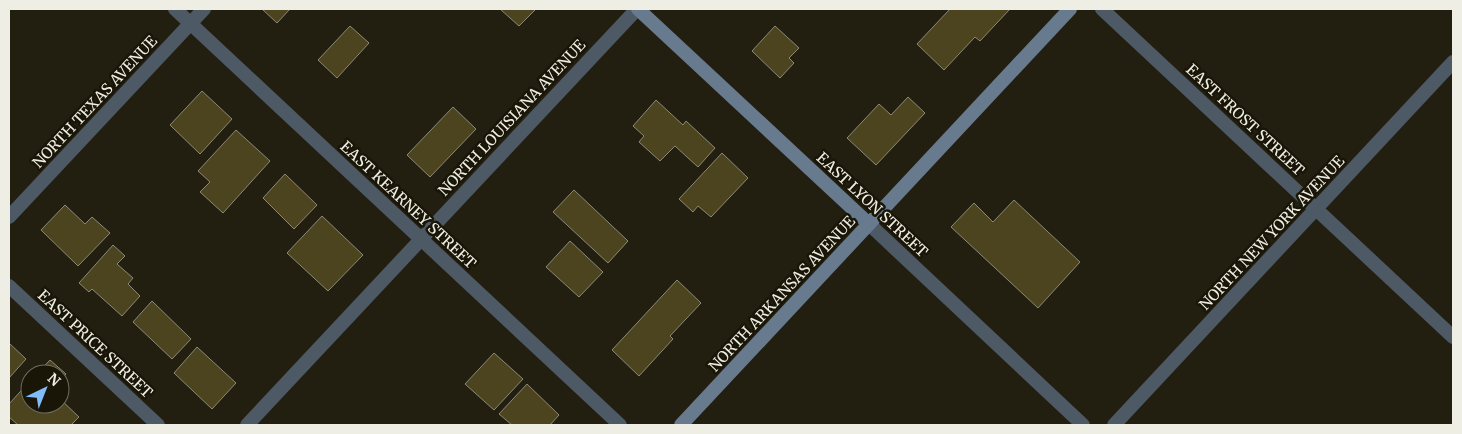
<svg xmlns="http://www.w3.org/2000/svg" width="1462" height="434" font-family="Merriweather,serif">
  <rect width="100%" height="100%" fill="#221f11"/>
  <g fill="#4b441f" stroke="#8d8978">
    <path d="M 262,9 L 290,9 L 277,23 Z"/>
    <path d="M 500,9 L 536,9 L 519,26 Z"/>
    <path d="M 950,9 L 1010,9 L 980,41 L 975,37 L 944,70 L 917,44 Z"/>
    <path d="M 350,26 L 369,43 L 337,78 L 318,60 Z"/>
    <path d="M 775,26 L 799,48 L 789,58 L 794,63 L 780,78 L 752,51 Z"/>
    <path d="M 202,91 L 232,119 L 200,154 L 170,125 Z"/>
    <path d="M 908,97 L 925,113 L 876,165 L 847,138 L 879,104 L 891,115 Z"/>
    <path d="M 656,100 L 683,125 L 686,121 L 715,148 L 698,167 L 675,146 L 660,161 L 639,142 L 644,136 L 633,126 Z"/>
    <path d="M 453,107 L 476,129 L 430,177 L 407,155 Z"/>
    <path d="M 236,130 L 270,161 L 223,213 L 200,192 L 210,182 L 198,171 Z"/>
    <path d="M 722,153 L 748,178 L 711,217 L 698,206 L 693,212 L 679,199 Z"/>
    <path d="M 285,174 L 317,205 L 294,229 L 263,198 Z"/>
    <path d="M 574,190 L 628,241 L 608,263 L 553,212 Z"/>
    <path d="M 1014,200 L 1080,262 L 1038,308 L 951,227 L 974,203 L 993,222 Z"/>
    <path d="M 65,205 L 85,224 L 92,217 L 110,233 L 78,266 L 41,230 Z"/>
    <path d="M 322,216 L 363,255 L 328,291 L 287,253 Z"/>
    <path d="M 570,241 L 603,272 L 579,297 L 546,267 Z"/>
    <path d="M 113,245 L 125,256 L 117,264 L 133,278 L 128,284 L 140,296 L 122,316 L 92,289 L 89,292 L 79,283 Z"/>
    <path d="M 677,280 L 701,303 L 670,336 L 673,339 L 639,376 L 612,350 Z"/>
    <path d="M 152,301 L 191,339 L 172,359 L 133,322 Z"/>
    <path d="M 9,343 L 26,359 L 9,378 Z"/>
    <path d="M 197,347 L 236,383 L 212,409 L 174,373 Z"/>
    <path d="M 494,353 L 523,379 L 494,410 L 465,384 Z"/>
    <path d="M 50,360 L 66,374 L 60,380 L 60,374 L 37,374 Z"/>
    <path d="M 30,381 L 30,404 L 60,404 L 60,399 L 79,417 L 71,425 L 18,425 L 9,417 L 9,404 Z"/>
    <path d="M 527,384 L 559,415 L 550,425 L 512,425 L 499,414 Z"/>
  </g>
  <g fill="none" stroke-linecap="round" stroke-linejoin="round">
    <g stroke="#4d5965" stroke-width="14">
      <path d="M 175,9 L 620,425"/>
      <path d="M 1102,9 L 1453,337"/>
      <path d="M 9,217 L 204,9"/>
      <path d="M 9,286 L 158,425"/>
      <path d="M 247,425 L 637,9"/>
      <path d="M 1114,425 L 1453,62"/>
    </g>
    <path stroke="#4d5965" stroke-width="14" d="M 869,224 L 1083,425"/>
    <g stroke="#677a8e" stroke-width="14">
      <path d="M 638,9 L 869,224"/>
      <path d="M 681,425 L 1070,9"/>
    </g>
  </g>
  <g text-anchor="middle" stroke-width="5" stroke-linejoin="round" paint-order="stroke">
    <g font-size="15" fill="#efeee4" stroke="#191608">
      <text transform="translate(95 102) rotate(-47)" y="5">NORTH TEXAS AVENUE</text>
      <text transform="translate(512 118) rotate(-47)" y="5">NORTH LOUISIANA AVENUE</text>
      <text transform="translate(1245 120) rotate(43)" y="5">EAST FROST STREET</text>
      <text transform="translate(408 205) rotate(43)" y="5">EAST KEARNEY STREET</text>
      <text transform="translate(872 205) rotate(43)" y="5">EAST LYON STREET</text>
      <text transform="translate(1272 233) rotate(-47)" y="5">NORTH NEW YORK AVENUE</text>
      <text transform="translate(782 294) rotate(-47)" y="5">NORTH ARKANSAS AVENUE</text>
      <text transform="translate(95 344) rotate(43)" y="5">EAST PRICE STREET</text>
    </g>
  </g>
  <rect width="1462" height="434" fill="none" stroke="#efeee4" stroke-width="20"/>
  <g transform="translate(45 389) rotate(43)"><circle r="24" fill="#191608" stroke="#6f6c60"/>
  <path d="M0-4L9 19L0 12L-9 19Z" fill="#80bdfa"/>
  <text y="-8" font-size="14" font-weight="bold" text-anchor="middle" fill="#efeee4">N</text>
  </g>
</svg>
